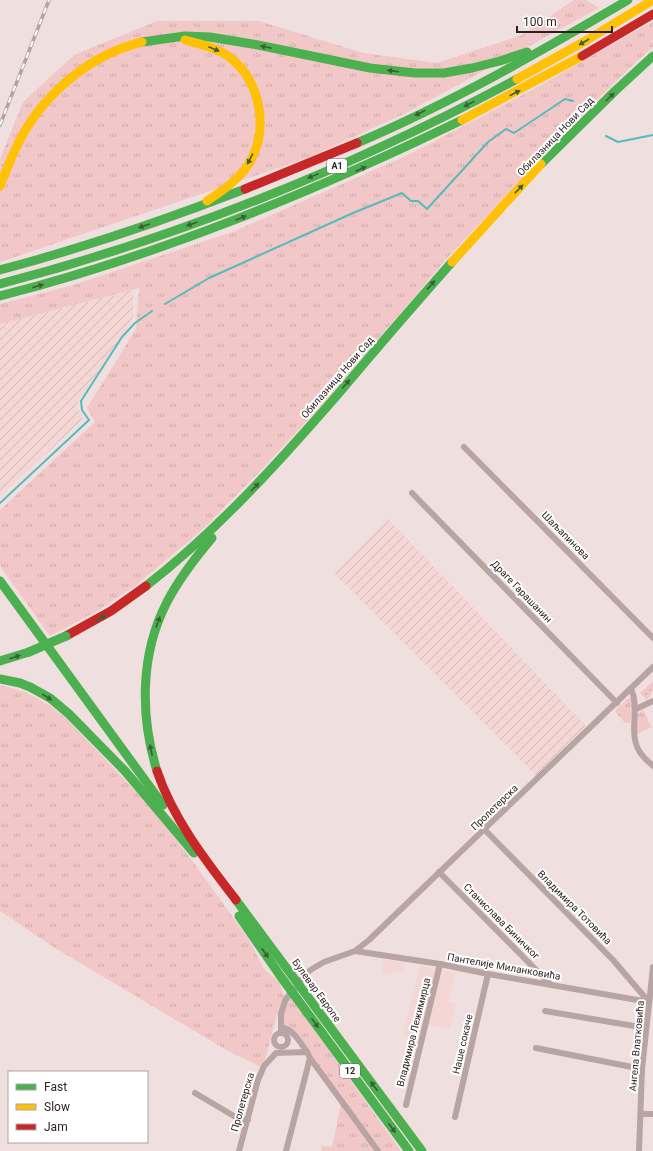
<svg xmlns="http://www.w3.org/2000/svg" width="653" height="1151" font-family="Roboto,sans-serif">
  <defs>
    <pattern id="industrial-furrows" width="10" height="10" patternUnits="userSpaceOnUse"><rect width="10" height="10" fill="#f4d6d5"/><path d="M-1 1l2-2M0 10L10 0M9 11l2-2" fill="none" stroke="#d1b7b6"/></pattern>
    <pattern id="grass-tufts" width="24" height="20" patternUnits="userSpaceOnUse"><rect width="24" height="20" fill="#f1c7c7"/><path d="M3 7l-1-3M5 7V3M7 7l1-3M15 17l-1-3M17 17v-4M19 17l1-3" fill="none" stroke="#cfaaaa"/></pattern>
    <pattern id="park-dots" width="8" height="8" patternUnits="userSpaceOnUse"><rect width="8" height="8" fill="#f1c7c7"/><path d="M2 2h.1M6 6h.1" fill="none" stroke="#cfaaaa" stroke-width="1.8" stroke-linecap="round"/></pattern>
  </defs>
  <rect width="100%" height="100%" fill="#f0dfdf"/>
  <g fill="#f4d6d5">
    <path d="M 384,959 L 404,963 L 402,972 L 393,970 L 392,975 L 381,973 Z"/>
    <path d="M 420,966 L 455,973 L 448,1002 L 456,1004 L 450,1030 L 424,1023 L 420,1038 L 403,1034 Z"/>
  </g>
  <g fill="url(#industrial-furrows)">
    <path d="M 133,290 L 133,320 L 76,405 L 83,419 L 0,497 L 0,324 Z"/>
    <path d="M 387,518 L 586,726 L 536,775 L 334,573 Z"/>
  </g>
  <g fill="url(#grass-tufts)">
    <path d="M 574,0 L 586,0 L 599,8 L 406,113 L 305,159 L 0,262 L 0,159 L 23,102 L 74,55 L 157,21 L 259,21 L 363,53 L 437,63 L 522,35 Z"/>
    <path d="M 653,21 L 653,47 L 636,62 L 599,98 L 449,256 L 320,407 L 261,470 L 203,529 L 135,586 L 99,610 L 50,636 L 0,566 L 0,510 L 95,422 L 87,408 L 136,329 L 139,288 L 0,324 L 0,304 L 73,285 L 235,231 L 408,155 L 532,90 Z"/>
    <path d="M 0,685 L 25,692 L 49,705 L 68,720 L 156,813 L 191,859 L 249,940 L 264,969 L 280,983 L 283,995 L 290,996 L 401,1151 L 321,1151 L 322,1146 L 332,1147 L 341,1104 L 277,1014 L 263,1068 L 228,1051 L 55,948 L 0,911 Z"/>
    <path d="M 629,698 L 631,699 L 632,705 L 630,723 L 625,723 L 615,711 L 627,699 Z"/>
    <path d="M 643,709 L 651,727 L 637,734 L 637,715 Z"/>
  </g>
  <path fill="url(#park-dots)" d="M 653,681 L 653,691 L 647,700 L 640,693 Z"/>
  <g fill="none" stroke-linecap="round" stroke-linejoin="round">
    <g stroke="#57babd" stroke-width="2">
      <path d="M 606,136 L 618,142 L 653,135"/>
      <path d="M 165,304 L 209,278 L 353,213 L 402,193 L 411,201 L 418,201 L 427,209 L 488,142 L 506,129 L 514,133 L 565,99 L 573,101"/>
      <path d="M 0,503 L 89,420 L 82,410 L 81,401 L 122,337 L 135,323 L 152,311"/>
    </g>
    <g stroke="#b9a4a4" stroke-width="6">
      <path d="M 464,447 L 653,638"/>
      <path d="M 412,493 L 617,703"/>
      <path d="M 631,689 C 641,709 626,736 642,755 C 645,759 649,762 653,766"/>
      <path d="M 636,709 L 653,701"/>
      <path d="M 484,829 L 613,960 L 649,1002"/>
      <path d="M 439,872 L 551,985"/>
      <path d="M 355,951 L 440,964 L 488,974 L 649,1002"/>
      <path d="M 545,1011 L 646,1028"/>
      <path d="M 281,1027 C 294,1030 300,1042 307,1052"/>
      <path d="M 281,1033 L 281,1014 L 285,1001 L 291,992 L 299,986 L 303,976 L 312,969 L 324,962 L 355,951 L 369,940 L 653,667"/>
      <circle cx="281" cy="1040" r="7"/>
      <path d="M 536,1048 L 642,1069"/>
      <path d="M 195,1093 L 239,1119 L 248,1120"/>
      <path d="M 406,1105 L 440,964"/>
      <path d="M 641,1114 L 653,1114"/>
      <path d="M 455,1117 L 488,974"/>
      <path d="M 239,1151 L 258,1080 L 264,1066 L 276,1053 L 307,1052 L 310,1058 L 378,1151"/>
      <path d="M 286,1151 L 310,1058"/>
      <path d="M 639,1151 L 642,1069 L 653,967"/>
    </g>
    <g stroke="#4caf50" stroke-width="9">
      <path d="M 142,42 L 185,36 L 210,37 L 258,45 L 370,68 L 415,73 L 444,73 L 472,68 L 500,61 L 527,52"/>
      <path d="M 357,143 C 451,103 540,52 628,0"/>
      <path d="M 541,164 L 615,91 L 653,56"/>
      <path d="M 0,270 C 83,248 165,220 245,189"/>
      <path d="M 0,284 C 180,237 353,167 517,79"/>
      <path d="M 0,296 C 160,255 313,192 462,120"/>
      <path d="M 0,581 L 163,805"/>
      <path d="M 146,586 C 218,530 279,462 339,393 C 376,349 414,305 452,262"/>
      <path d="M 0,661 L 29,652"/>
      <path d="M 0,679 L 20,683 L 30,687 L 50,698 L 69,714 L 125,771 L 194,853"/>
      <path d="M 157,771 C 140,716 140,654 167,602 C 179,579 195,558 212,538"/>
      <path d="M 236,900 L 422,1151"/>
      <path d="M 239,916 L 281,977 L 409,1151"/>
    </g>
    <g stroke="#ffc107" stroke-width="9">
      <path d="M 185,40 C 199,44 215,47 228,56 C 261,80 270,130 248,165 C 238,180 222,191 207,201"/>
      <path d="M 517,79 L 587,40 L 653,0"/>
      <path d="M 462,120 L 582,56"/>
      <path d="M 0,186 C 7,169 13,152 22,136 C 47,91 92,54 142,42"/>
      <path d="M 452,262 L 541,164"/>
    </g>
    <g stroke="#c62828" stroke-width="9">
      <path d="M 582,56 L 653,14"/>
      <path d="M 245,189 L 357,143"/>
      <path d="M 66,636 L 111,611 L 146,586"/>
      <path d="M 157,771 C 173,819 206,861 236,900"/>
    </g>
    <defs>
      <path id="rail" d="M 0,125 L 49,0"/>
    </defs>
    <use href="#rail" stroke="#b3a3a3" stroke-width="3.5"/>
    <use href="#rail" stroke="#fff" stroke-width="2" stroke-dasharray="6" stroke-linecap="butt"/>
    <path stroke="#4caf50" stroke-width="9" d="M 29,652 L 66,636"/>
  </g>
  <defs><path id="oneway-solid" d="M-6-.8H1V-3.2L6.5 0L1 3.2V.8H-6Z"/></defs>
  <g fill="#3a6035">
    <use href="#oneway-solid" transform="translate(584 42) rotate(150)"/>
    <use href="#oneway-solid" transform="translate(266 47) rotate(-168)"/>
    <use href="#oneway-solid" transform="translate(214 49) rotate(23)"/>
    <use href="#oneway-solid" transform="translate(393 71) rotate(-173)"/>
    <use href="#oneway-solid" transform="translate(515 93) rotate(-27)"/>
    <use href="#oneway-solid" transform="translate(610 97) rotate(-45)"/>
    <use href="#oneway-solid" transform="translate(469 104) rotate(153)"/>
    <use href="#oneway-solid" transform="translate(420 113) rotate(153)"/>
    <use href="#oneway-solid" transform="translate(250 159) rotate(118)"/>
    <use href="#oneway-solid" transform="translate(361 169) rotate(-24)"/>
    <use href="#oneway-solid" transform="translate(313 176) rotate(158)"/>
    <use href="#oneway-solid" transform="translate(519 189) rotate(-46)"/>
    <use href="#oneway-solid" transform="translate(241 218) rotate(-22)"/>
    <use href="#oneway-solid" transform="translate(192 224) rotate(161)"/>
    <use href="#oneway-solid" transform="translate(144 226) rotate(161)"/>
    <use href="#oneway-solid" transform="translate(431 285) rotate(-49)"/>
    <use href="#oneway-solid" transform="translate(38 286) rotate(-16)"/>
    <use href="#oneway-solid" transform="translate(346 384) rotate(-49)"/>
    <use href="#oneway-solid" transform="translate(255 487) rotate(-46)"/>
    <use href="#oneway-solid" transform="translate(101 618) rotate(-30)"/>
    <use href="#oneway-solid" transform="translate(158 622) rotate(-70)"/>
    <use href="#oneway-solid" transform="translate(15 657) rotate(-17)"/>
    <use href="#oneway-solid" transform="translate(47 697) rotate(32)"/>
    <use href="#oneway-solid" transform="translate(151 750) rotate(-102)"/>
    <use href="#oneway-solid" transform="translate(265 953) rotate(55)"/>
    <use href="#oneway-solid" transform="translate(315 1023) rotate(54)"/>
    <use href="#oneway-solid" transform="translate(374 1086) rotate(-127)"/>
    <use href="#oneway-solid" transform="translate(392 1128) rotate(53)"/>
  </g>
  <g text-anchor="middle" stroke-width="4" stroke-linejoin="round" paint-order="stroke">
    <g fill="#fff" stroke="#6b6262" stroke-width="1">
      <rect x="327" y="159" width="20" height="14" rx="3"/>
      <rect x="340" y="1064" width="20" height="14" rx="3"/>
    </g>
    <g font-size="9" font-weight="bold" fill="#2b1f1f">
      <text x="337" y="169">A1</text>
      <text x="350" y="1074">12</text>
    </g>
    <g font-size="10" fill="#2b1f1f" stroke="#fff">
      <text transform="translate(555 136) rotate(-46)" y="4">Обилазница Нови Сад</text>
      <text transform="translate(337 377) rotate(-49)" y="4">Обилазница Нови Сад</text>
      <text transform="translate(566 535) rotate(45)" y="4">Шаљапинова</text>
      <text transform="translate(522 591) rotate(46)" y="4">Драге Гарашанин</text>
      <text transform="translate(494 807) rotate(-44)" y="4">Пролетерска</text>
      <text transform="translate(575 907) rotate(45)" y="4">Владимира Тотовића</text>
      <text transform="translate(502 921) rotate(45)" y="4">Станислава Биничког</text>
      <text transform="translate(504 966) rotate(10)" y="4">Пантелије Миланковића</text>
      <text transform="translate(317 990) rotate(54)" y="4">Булевар Европе</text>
      <text transform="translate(413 1032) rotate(-76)" y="4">Владимира Лежимирца</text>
      <text transform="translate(462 1044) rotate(-77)" y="4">Наше сокаче</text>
      <text transform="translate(636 1046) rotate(-85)" y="4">Ангела Влатковића</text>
      <text transform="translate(242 1102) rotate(-74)" y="4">Пролетерска</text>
    </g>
  </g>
  <rect x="8" y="1071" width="140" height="72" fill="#ffffff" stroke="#aaa5a5"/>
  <rect x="16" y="1084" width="20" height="6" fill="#4caf50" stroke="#aaa5a5"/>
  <text x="44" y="1091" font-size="12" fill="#2b1f1f">Fast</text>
  <rect x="16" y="1104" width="20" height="6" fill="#ffc107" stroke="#aaa5a5"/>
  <text x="44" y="1111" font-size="12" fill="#2b1f1f">Slow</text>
  <rect x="16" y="1124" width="20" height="6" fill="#c62828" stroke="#aaa5a5"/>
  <text x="44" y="1131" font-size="12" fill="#2b1f1f">Jam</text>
  <path d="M517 26v6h95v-6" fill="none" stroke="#2b1f1f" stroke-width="2"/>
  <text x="523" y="26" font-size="12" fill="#2b1f1f" stroke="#ffffff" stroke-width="3" paint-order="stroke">100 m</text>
</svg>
